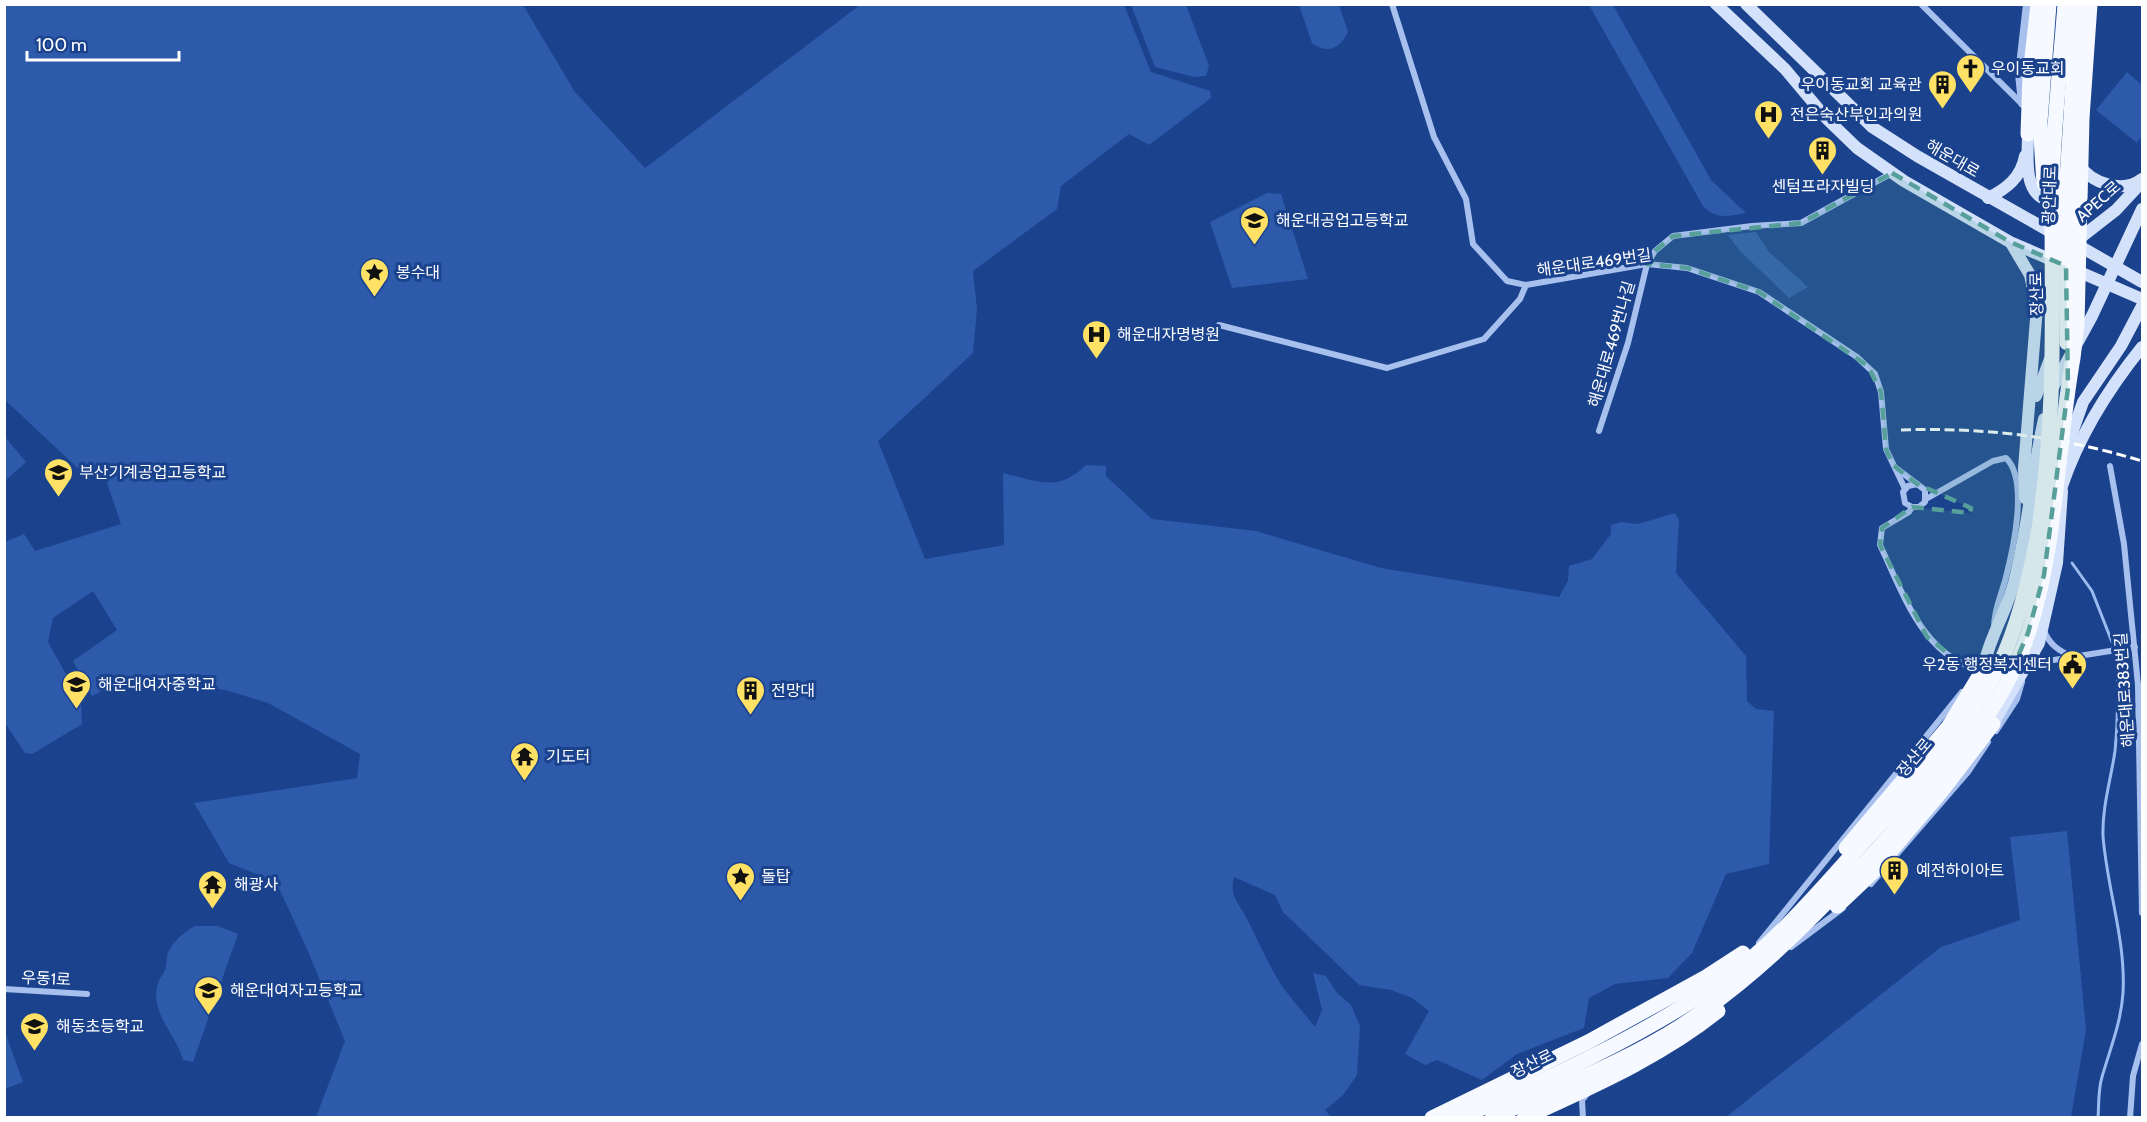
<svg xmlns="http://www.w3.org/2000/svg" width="2147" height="1122" font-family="Cabin,'Noto Sans KR',sans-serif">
  <rect width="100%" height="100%" fill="#1b428d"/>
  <g fill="#2e5aab">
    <path d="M 4,5 L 523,5 L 575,92 L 645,168 L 860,5 L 1124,5 L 1151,72 L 1210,91 L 1211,98 L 1149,145 L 1129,134 L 1061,186 L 1057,209 L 973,271 L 977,309 L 973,353 L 878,441 L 925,559 L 1004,545 L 1003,473 C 1037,481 1058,493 1086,465 L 1106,466 L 1106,476 L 1152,519 L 1256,531 L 1381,568 L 1559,597 L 1568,581 L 1569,566 L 1592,559 L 1611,534 L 1611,525 L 1621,522 L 1638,524 L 1675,513 L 1679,520 L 1676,573 L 1746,656 L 1747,701 L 1756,709 L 1774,711 L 1769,864 L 1726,874 L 1692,953 L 1668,978 L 1615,984 L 1589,998 L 1584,1028 L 1517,1054 L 1482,1080 L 1437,1060 L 1425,1065 L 1405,1054 L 1429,1011 L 1412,998 L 1391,990 L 1359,985 L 1283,912 L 1275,895 L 1234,877 C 1229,896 1239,903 1247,919 C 1259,942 1268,965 1282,986 C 1292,1000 1304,1013 1315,1027 L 1322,1010 L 1313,973 L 1326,976 L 1337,993 L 1351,1005 L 1360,1026 L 1357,1075 L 1343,1095 L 1325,1110 L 1331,1117 L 316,1117 L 345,1041 L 307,949 L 276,882 L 229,863 L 194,803 L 357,778 L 360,754 L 268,703 L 225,690 L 131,676 L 92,696 L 73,661 L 117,630 L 93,591 L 53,618 L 48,642 L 81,701 L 82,724 L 32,754 L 25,753 L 5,723 L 5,542 L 24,534 L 35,551 L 121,524 L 103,471 L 81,471 L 5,400 Z"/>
    <path d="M 1131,5 L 1186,5 L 1209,66 L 1206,76 L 1194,77 L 1155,67 Z"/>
    <path d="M 1299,5 L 1339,5 L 1348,32 C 1340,48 1328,55 1312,43 Z"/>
    <path d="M 1589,5 L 1613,5 L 1711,180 L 1746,213 C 1729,216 1716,220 1703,206 Z"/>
    <path d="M 2127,72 L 2142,85 L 2142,136 L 2137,143 L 2096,110 Z"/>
    <path d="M 1267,193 L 1281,194 L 1308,279 L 1232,288 L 1210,222 Z"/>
    <path d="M 1756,232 L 1769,252 L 1808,287 L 1789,298 L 1739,250 L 1728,235 Z"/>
    <path d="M 5,437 L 26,462 L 5,481 L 4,481 Z"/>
    <path d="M 2067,831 L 2086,1030 L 2071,1117 L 1726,1117 L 1941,947 L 2020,920 L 2010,837 Z"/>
    <path d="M 195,926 L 218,926 L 238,934 L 193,1062 L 183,1060 C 177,1035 151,1015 157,987 C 158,980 162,976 165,970 C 167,966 166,961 167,956 C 170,944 184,932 195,926 Z"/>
    <path d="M 4,1029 L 23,1082 L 5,1089 L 4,1089 Z"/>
  </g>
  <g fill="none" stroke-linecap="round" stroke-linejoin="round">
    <g stroke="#9bbaf0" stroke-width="3">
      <path d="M 2072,563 L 2092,591 L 2112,642"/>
      <path d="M 2098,1118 C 2099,1104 2098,1090 2102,1077 C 2110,1049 2121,1023 2123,993 C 2126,940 2107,889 2103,836 C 2102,807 2111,779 2115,751 C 2118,722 2118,693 2117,664"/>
    </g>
    <g stroke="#a8c0ee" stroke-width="6">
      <path d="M 1392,4 L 1434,137 L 1466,199 L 1473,244 L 1507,281 L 1526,285 L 1647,264 L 1687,268 L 1759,292 L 1857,357 L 1875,374 L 1881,392 L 1886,449 L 1905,489"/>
      <path d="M 1921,4 L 2020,102"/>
      <path d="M 1219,325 L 1387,368 L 1484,339 L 1520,299 L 1526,285"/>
      <path d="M 1599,431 L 1628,343 L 1647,264 L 1655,251 L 1673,236 L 1752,226 L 1801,223 L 1892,173"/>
      <path d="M 2110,466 L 2124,544 L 2138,685 L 2142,913"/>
      <path d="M 1896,468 L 1917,484"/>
      <path d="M 1926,499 L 1993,461 L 2006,458 C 2029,480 2013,550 2006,577 C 2002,594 1994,608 1994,627"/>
      <path d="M 1912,507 L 1905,503 L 1903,492 L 1908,486 L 1917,484 L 1925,490 L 1925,502 L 1919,507 L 1912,507 L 1909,512 L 1882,528 L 1880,545 C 1903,593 1924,660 1983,670"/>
      <path d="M 2044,631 C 2050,645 2059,651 2073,657"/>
      <path d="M 2029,664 L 2135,647"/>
      <path d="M 1996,731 L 2017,699 L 2022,682"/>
      <path d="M 1871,884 L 1968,772 L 1988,742"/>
      <path d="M 1759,943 L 1962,692"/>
      <path d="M 1791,947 L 1843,908"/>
      <path d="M 4,989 L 87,994"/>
      <path d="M 1583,1118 L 1582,1100 L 1587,1094"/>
      <path d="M 2130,1118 L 2133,1076 L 2142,1044"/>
    </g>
    <path stroke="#a8c0ee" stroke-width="10" d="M 2023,103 L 2020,74 L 2028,4"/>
    <g stroke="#d4e1fa" stroke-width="12">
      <path d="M 1716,4 L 1785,69 L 1827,119 L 1857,148 L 1904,181 L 2010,242 L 2142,299"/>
      <path d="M 1746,4 L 1872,127 L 1917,156 L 2058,236"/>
      <path d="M 2028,134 C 2028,154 2023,189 2044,199 L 2058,195"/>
      <path d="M 2079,164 C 2090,183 2123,194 2142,179"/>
      <path d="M 1988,198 C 2006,189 2021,178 2025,156"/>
      <path d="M 2075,242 L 2116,210 L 2142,182"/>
      <path d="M 2011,243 L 2030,275 L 2037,307 L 2024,468 L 2025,498"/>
      <path d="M 2074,243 L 2142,282"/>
      <path d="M 2053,387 L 2092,316 L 2142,209"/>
      <path d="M 2036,396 L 2050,359"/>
      <path d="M 2066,450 L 2083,402 L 2121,346 L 2142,306"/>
      <path d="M 2062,486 C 2079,436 2109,388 2142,347"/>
      <path d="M 1983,670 C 1988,640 2006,613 2014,583 C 2028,529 2032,473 2044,419"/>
      <path d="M 1993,724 L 2039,643 L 2057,563 L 2062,491"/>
    </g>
    <g stroke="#f6f9ff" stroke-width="15">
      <path d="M 2028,134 L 2030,75 L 2038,4"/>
      <path d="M 1846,848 L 1949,726 L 1983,670"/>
      <path d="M 1873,872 L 1941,792 L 1993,724"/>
    </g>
    <path stroke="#fff" stroke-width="3" stroke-dasharray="10 4.5" stroke-linecap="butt" d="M 1901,430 C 1984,427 2063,437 2142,461"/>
    <g stroke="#f6f9ff" stroke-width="15">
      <path d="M 2044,184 L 2040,122 L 2049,4"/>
      <path d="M 2067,343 L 2066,196 L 2078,4"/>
      <path d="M 1837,906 L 1873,872"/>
      <path d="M 1432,1118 L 1588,1042 L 1706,977 L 1743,953"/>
      <path d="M 1460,1118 C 1547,1079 1641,1037 1719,983 C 1773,946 1816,895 1859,847 C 1910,792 1966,734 1999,666 C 2020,622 2031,573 2039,526 C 2056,419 2052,313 2052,206 C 2052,139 2060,71 2065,4"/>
      <path d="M 1492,1118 C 1555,1088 1623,1063 1681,1026 C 1757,977 1821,910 1882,844 C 1939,781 2003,713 2029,631 C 2057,543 2057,448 2073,358 L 2077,324 L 2082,118 L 2090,4"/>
      <path d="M 1524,1118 C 1591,1087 1659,1058 1718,1011"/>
    </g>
  </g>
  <path fill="#579f9a" fill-opacity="0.2" stroke="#579f9a" stroke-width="4.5" stroke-dasharray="12 8" stroke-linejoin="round" d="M 1892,173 L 2010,242 L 2066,266 L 2068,388 L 2044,575 L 2028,633 L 2013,668 L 1967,668 L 1927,637 L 1880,545 L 1882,528 L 1912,507 L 1970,513 L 1971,508 L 1917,484 L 1893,465 L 1886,449 L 1881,392 L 1868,366 L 1759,292 L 1687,268 L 1647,264 L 1655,251 L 1673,236 L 1801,223 Z"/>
  <defs>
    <symbol id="church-pin" viewBox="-11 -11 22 30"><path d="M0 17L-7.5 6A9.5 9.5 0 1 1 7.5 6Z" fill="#ffe165" stroke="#1b428d"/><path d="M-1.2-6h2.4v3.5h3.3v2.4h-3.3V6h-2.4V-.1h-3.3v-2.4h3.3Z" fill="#111"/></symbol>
    <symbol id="building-pin" viewBox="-11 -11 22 30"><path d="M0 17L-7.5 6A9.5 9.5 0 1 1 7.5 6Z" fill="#ffe165" stroke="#1b428d"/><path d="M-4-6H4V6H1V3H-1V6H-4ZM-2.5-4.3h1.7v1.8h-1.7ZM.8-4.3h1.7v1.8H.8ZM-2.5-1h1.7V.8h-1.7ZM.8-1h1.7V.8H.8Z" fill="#111"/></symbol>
    <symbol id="hospital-pin" viewBox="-11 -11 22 30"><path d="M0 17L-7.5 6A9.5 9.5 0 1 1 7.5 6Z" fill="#ffe165" stroke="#1b428d"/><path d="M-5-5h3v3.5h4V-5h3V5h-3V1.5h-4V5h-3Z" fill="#111"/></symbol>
    <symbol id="school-pin" viewBox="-11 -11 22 30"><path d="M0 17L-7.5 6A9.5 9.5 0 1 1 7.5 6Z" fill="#ffe165" stroke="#1b428d"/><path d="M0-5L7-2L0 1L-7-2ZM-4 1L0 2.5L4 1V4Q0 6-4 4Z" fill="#111"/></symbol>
    <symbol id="sight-pin" viewBox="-11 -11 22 30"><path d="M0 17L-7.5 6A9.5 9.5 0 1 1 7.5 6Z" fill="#ffe165" stroke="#1b428d"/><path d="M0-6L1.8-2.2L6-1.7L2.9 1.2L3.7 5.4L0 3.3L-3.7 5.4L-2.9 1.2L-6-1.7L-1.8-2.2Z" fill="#111"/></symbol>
    <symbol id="civic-pin" viewBox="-11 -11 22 30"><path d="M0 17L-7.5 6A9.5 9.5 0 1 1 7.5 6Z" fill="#ffe165" stroke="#1b428d"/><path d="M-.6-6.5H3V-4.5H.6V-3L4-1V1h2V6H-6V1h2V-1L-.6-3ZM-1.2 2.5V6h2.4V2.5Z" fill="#111"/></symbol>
    <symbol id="temple-pin" viewBox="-11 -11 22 30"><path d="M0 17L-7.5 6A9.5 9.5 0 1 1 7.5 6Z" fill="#ffe165" stroke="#1b428d"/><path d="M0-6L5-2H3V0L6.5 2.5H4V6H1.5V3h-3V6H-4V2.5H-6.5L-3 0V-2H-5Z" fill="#111"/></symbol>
  </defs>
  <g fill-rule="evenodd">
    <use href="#church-pin" x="1954" y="52" width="33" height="45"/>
    <use href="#building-pin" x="1926" y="68" width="33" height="45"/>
    <use href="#hospital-pin" x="1752" y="98" width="33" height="45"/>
    <use href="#building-pin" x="1806" y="134" width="33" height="45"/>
    <use href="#school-pin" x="1238" y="204" width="33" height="45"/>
    <use href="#sight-pin" x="358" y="256" width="33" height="45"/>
    <use href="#hospital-pin" x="1080" y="318" width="33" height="45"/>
    <use href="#school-pin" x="42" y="456" width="33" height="45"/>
    <use href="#civic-pin" x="2056" y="648" width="33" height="45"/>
    <use href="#school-pin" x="60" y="668" width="33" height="45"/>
    <use href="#building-pin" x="734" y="674" width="33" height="45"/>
    <use href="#temple-pin" x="508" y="740" width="33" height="45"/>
    <use href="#building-pin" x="1878" y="854" width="33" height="45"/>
    <use href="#sight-pin" x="724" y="860" width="33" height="45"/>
    <use href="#temple-pin" x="196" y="868" width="33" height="45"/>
    <use href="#school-pin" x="192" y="974" width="33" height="45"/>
    <use href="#school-pin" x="18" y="1010" width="33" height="45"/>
  </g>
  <g text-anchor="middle" stroke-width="6" stroke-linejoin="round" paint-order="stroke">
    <g font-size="16" fill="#fff" stroke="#1b428d" text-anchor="start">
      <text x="1991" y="74">우이동교회</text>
      <text x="1922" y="90" text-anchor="end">우이동교회 교육관</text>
      <text x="1790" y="120">전은숙산부인과의원</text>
      <text x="1823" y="192" text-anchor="middle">센텀프라자빌딩</text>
      <text x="1276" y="226">해운대공업고등학교</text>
      <text x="396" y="278">봉수대</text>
      <text x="1117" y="340">해운대자명병원</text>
      <text x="79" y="478">부산기계공업고등학교</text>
      <text x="2052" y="670" text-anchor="end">우2동 행정복지센터</text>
      <text x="98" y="690">해운대여자중학교</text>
      <text x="771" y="696">전망대</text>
      <text x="546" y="762">기도터</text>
      <text x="1916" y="876">예전하이아트</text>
      <text x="761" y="882">돌탑</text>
      <text x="234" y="890">해광사</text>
      <text x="230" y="996">해운대여자고등학교</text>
      <text x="56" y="1032">해동초등학교</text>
    </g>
    <g font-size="16" fill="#fff" stroke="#1b428d">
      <text transform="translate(1953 158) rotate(30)" y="6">해운대로</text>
      <text transform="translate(2049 195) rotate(-88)" y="6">광안대로</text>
      <text transform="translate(2098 201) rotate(-41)" y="6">APEC로</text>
      <text transform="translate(1594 262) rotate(-8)" y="6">해운대로469번길</text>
      <text transform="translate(2036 294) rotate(-91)" y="6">장산로</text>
      <text transform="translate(1611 344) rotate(-74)" y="6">해운대로469번나길</text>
      <text transform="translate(2124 690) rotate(-94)" y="6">해운대로383번길</text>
      <text transform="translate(1914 757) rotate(-50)" y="6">장산로</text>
      <text transform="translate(46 978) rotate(3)" y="6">우동1로</text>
      <text transform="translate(1532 1063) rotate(-26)" y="6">장산로</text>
    </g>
  </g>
  <rect width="2147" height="1122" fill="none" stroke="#ffffff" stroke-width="12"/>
  <path d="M27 51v9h152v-9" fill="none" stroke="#ffffff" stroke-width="3"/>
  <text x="36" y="51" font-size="18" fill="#ffffff" stroke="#1b428d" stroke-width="4.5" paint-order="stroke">100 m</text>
</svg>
